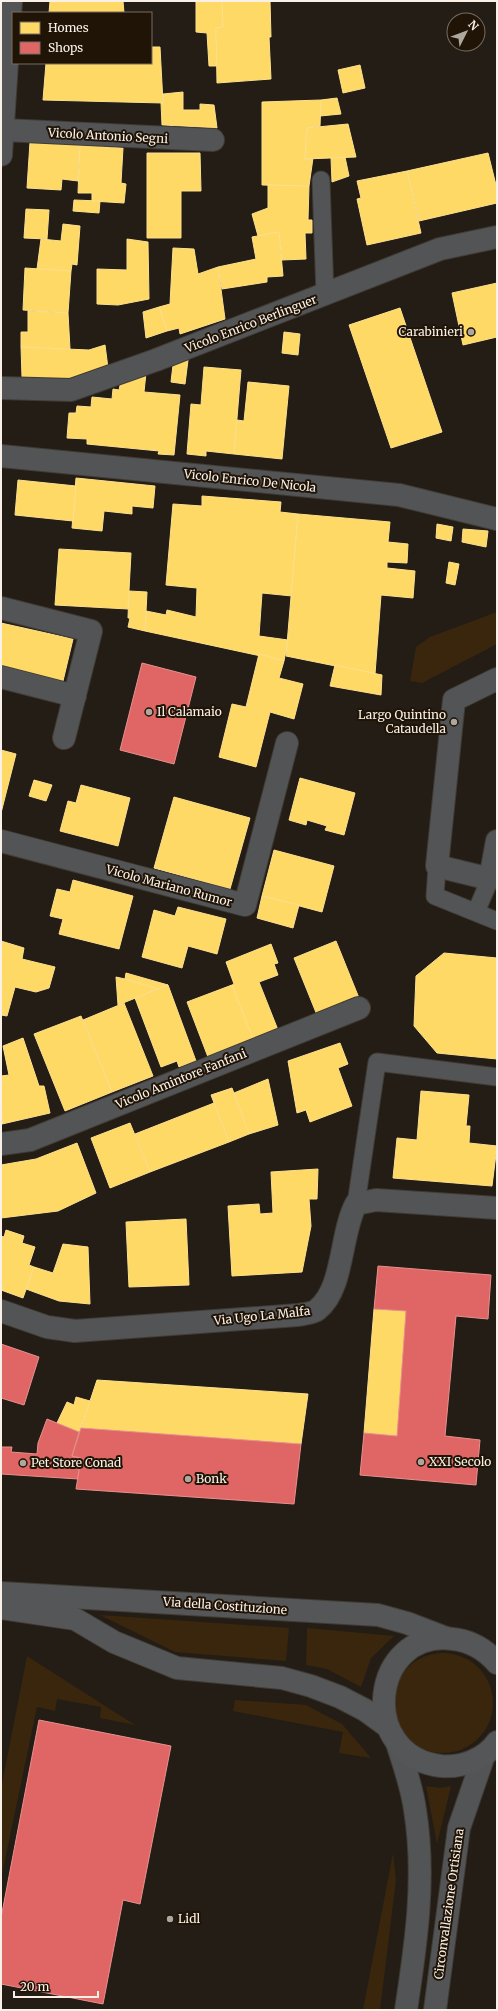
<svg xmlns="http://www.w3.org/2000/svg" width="498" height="2011" font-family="Merriweather,serif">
  <rect width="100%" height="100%" fill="#231d16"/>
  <g fill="#39260d">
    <path d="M 497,612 L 497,644 L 422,683 L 410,681 L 416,647 L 430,637 Z"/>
    <path d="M 100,1615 L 289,1628 L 286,1661 L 175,1652 Z"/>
    <path d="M 307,1628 L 394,1636 L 371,1658 L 361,1687 L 327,1669 L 306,1665 Z"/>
    <circle cx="443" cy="1703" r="50"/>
    <path d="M 27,1656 L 135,1725 L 100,1718 L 101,1707 L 57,1699 L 55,1711 L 37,1707 L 1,1879 L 1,1789 Z"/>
    <path d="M 235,1700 L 306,1705 L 342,1724 L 371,1758 L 339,1753 L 343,1732 L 233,1711 Z"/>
    <path d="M 426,1786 L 440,1788 L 451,1786 L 437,1844 Z"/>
    <path d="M 393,1853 L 396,1880 L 380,2010 L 363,2010 Z"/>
  </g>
  <g fill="#ffd966" stroke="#fde08d">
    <path d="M 50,1 L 123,1 L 124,13 L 49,13 Z"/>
    <path d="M 196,1 L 222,1 L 223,27 L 216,28 L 217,66 L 209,66 L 207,33 L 196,32 Z"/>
    <path d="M 222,1 L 270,1 L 271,37 L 269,37 L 271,79 L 217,83 L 216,28 L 223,27 Z"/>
    <path d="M 151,47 L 160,47 L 163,103 L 43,100 L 46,63 L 151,63 Z"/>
    <path d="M 360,65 L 365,88 L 343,93 L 338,70 Z"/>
    <path d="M 183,92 L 183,110 L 200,110 L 200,104 L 214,105 L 217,128 L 162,125 L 161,103 L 163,103 L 163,94 Z"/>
    <path d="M 337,98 L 341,114 L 320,116 L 321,100 Z"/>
    <path d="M 321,100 L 320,126 L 307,128 L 305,159 L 313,158 L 309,186 L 262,185 L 262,102 Z"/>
    <path d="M 348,124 L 356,157 L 305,159 L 307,128 Z"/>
    <path d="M 30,142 L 80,145 L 78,181 L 62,179 L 61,190 L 27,188 Z"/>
    <path d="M 80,145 L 123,148 L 121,183 L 126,184 L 124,203 L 92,201 L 92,193 L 78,193 Z"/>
    <path d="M 147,153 L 200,153 L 201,191 L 181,191 L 181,238 L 147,238 Z"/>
    <path d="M 488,153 L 497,189 L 497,203 L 419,221 L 407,171 Z"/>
    <path d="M 345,157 L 349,176 L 332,182 L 331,158 Z"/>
    <path d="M 407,171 L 421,233 L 367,245 L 357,199 L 361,198 L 357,181 Z"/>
    <path d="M 268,185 L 309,186 L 308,220 L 312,220 L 312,233 L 305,233 L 306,259 L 282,260 L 279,232 L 258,236 L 252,214 L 268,208 Z"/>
    <path d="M 74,200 L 100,201 L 99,213 L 73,211 Z"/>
    <path d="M 26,209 L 49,210 L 47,239 L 24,238 Z"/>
    <path d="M 63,224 L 80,226 L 77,265 L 72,264 L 71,271 L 37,269 L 41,239 L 61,241 Z"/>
    <path d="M 279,232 L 283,276 L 267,277 L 267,282 L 222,289 L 218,267 L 256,259 L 252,237 Z"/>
    <path d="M 127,239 L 148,242 L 149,299 L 118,305 L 97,304 L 97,269 L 127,270 Z"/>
    <path d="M 173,248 L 194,249 L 198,274 L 218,267 L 225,319 L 180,334 L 179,328 L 167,331 L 159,307 L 170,304 Z"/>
    <path d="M 25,268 L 71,271 L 68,313 L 23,310 Z"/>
    <path d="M 497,283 L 497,337 L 463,345 L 452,293 Z"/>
    <path d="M 159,307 L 167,331 L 146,338 L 143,312 Z"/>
    <path d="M 400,308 L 442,432 L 391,448 L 349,325 Z"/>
    <path d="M 28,311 L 68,313 L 70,349 L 21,347 L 21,332 L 28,332 Z"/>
    <path d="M 284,332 L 300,334 L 298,355 L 282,353 Z"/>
    <path d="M 105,345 L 108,368 L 70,381 L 22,377 L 21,347 L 89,350 Z"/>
    <path d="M 188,360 L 185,384 L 171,382 L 173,365 Z"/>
    <path d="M 204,367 L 241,370 L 234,454 L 206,451 L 206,456 L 187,454 L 191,404 L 201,405 Z"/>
    <path d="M 146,373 L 144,392 L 180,395 L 174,455 L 158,454 L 159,451 L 87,444 L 87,439 L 67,438 L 69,413 L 76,413 L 77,406 L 91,407 L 92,397 L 112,399 L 113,389 L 119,390 L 121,381 Z"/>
    <path d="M 248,382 L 289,386 L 282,459 L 234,454 L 237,420 L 244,421 Z"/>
    <path d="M 76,478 L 155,486 L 153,508 L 132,506 L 132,514 L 104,511 L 102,531 L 72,528 Z"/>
    <path d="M 18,480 L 76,486 L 73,521 L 15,515 Z"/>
    <path d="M 202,496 L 281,502 L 280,512 L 298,514 L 292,596 L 262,593 L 259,636 L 288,640 L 284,661 L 145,631 L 146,611 L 166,615 L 167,610 L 196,617 L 197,588 L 166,585 L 173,504 L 202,506 Z"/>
    <path d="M 298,514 L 390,522 L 388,542 L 408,544 L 407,563 L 387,562 L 387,568 L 415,571 L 413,598 L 381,595 L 375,674 L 286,656 Z"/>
    <path d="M 437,524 L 453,527 L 451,541 L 436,538 Z"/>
    <path d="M 463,529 L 488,531 L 486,547 L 462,542 Z"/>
    <path d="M 59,549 L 131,553 L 128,609 L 55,605 Z"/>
    <path d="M 449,562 L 459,564 L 455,585 L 446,583 Z"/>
    <path d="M 129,591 L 147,592 L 145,631 L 128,627 L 130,618 L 128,618 Z"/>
    <path d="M 1,623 L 73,639 L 63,681 L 1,667 Z"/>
    <path d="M 259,654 L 284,661 L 279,678 L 303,684 L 294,719 L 270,712 L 256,767 L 219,757 L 232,704 L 246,707 Z"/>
    <path d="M 335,665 L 382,675 L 381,695 L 330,686 Z"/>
    <path d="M 1,750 L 16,754 L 1,813 Z"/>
    <path d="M 300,778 L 355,793 L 344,835 L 325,830 L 327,826 L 307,820 L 306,825 L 289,820 Z"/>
    <path d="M 34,780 L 52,785 L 46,801 L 29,796 Z"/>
    <path d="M 81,785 L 130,798 L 118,846 L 60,831 L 68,801 L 76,803 Z"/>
    <path d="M 174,797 L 250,818 L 230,889 L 154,868 Z"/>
    <path d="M 274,850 L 334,866 L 322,912 L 262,896 Z"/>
    <path d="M 73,880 L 133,896 L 119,949 L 59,934 L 63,919 L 50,916 L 57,889 L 70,892 Z"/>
    <path d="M 262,896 L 299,905 L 293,928 L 257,918 Z"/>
    <path d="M 178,907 L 226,919 L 217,954 L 188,946 L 182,968 L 142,957 L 154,910 L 175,916 Z"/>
    <path d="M 1,941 L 24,948 L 22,959 L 55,967 L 49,988 L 36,992 L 15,987 L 7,1016 L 1,1015 Z"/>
    <path d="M 336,941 L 359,998 L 317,1015 L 294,958 Z"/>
    <path d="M 271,944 L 278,963 L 274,964 L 278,975 L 259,982 L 278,1030 L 253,1039 L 232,985 L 234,984 L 226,962 Z"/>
    <path d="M 444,953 L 497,958 L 497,1059 L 437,1053 L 414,1026 L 416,976 Z"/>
    <path d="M 126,973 L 168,985 L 158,989 L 125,979 Z"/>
    <path d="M 116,977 L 125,979 L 158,989 L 118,1005 Z"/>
    <path d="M 168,985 L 196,1061 L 179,1067 L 177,1061 L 161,1067 L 135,998 Z"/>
    <path d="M 232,985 L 253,1039 L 208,1057 L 187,1002 Z"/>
    <path d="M 124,1003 L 153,1076 L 112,1092 L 83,1020 Z"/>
    <path d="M 81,1016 L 112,1092 L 65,1111 L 34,1034 Z"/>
    <path d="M 23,1038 L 39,1086 L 44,1086 L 50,1113 L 2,1124 L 1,1076 L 9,1075 L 3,1046 Z"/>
    <path d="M 340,1043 L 348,1064 L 338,1068 L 352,1106 L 310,1122 L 306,1110 L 297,1113 L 288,1061 Z"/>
    <path d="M 268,1079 L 278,1125 L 249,1134 L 234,1093 Z"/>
    <path d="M 232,1088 L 249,1134 L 229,1142 L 211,1095 Z"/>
    <path d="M 421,1091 L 469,1095 L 466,1126 L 470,1126 L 469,1143 L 497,1146 L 492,1186 L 393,1178 L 397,1138 L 417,1140 Z"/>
    <path d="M 214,1103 L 229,1142 L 150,1172 L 135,1134 Z"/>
    <path d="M 130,1123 L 150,1172 L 110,1188 L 91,1138 Z"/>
    <path d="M 77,1143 L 96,1193 L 58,1211 L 1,1218 L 1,1165 L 36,1159 Z"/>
    <path d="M 318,1169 L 317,1199 L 309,1199 L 311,1226 L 302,1272 L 232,1276 L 228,1206 L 259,1204 L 260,1214 L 273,1213 L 271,1172 Z"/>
    <path d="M 186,1219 L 189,1285 L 129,1287 L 126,1222 Z"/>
    <path d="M 6,1230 L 24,1236 L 22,1243 L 35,1247 L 29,1265 L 34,1267 L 23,1298 L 1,1290 L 1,1236 L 4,1237 Z"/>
    <path d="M 63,1244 L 88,1247 L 90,1304 L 59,1301 L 26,1289 L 34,1267 L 53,1273 Z"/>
    <path d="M 374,1309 L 406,1311 L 397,1436 L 364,1433 Z"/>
    <path d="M 97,1380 L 308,1394 L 301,1444 L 81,1428 Z"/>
    <path d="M 76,1397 L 90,1401 L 79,1432 L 57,1423 L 67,1402 L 74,1405 Z"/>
  </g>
  <g fill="#e06666" stroke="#e8908d">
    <path d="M 142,663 L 196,677 L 174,764 L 120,750 Z"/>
    <path d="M 378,1266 L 491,1275 L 488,1319 L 456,1316 L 445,1436 L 480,1440 L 476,1485 L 360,1475 L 364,1433 L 397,1436 L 406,1311 L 374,1309 Z"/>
    <path d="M 1,1344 L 39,1357 L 24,1405 L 1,1398 Z"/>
    <path d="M 47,1419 L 79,1432 L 72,1456 L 81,1458 L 78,1479 L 1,1474 L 1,1447 L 12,1447 L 11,1452 L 37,1454 L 38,1443 Z"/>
    <path d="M 81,1428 L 301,1444 L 294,1504 L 76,1489 L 81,1458 L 72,1456 Z"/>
    <path d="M 39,1720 L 171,1746 L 140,1904 L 123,1900 L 103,2004 L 1,1984 L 1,1918 Z"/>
  </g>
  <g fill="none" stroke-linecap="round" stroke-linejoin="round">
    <defs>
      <g id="service">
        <path d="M 321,180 L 325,295"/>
        <path d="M 437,866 L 435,896 L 497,921"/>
        <path d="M 476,912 L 490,879"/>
        <path d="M 356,1204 L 377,1062 L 497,1077"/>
      </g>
      <g id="minor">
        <path d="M 4,130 L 213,140"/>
        <path d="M 1,388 L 71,390 L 156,360 L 440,249 L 497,237"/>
        <path d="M 1,456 L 399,495 L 497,519"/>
        <path d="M 1,608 L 91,631 L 64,738"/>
        <path d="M 1,677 L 75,696"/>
        <path d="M 497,679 L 454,700 L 437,866 L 490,879 L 497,841"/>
        <path d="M 1,841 L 245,905 L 287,743"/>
        <path d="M 1,1144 L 30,1140 L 359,1008"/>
        <path d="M 1,1311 L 47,1327 L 75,1331 L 298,1315 C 304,1314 314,1313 318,1309 C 344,1288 340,1234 356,1204 L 376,1200 L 497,1208"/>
        <path d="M 397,1743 C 404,1765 412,1787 415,1810 C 426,1877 416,1944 406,2010"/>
        <path d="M 435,2010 L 459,1828 L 484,1755"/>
      </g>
      <path id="tertiary" d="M 1,155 L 11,1"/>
      <g id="secondary">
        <path d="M 1,1593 L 378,1615 L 407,1623 L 446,1638"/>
        <path d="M 1,1608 L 75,1619 L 114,1642 L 177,1668 L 282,1678 L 311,1686 L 340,1697 L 365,1710 L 387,1726"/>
        <path d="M 497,1663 C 485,1649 471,1641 453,1639 C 371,1628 356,1756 441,1766 C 462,1768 485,1759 497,1742"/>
      </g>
    </defs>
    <use href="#service" stroke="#403b34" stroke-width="19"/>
    <use href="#minor" stroke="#403b34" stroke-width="24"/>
    <use href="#tertiary" stroke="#403b34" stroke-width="24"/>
    <use href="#secondary" stroke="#403b34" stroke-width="24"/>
    <use href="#service" stroke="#535456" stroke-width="17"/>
    <use href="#minor" stroke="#535456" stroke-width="22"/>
    <use href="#tertiary" stroke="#535456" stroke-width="22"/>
    <use href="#secondary" stroke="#555657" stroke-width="22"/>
  </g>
  <g fill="#aea79e" stroke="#201407" stroke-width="1.5">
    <circle cx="471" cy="332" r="4"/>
    <circle cx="149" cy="712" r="4"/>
    <circle cx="454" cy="722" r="4"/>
    <circle cx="421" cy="1462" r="4"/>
    <circle cx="23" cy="1463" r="4"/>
    <circle cx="188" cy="1479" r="4"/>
    <circle cx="170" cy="1919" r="4"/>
  </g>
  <g text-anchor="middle" stroke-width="4" stroke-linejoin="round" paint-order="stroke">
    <g font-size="12" fill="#f9f1e8" stroke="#201407">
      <text transform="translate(108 136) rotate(3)" y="4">Vicolo Antonio Segni</text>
      <text transform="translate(251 324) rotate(-21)" y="4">Vicolo Enrico Berlinguer</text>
      <text transform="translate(250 481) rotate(6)" y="4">Vicolo Enrico De Nicola</text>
      <text transform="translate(169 886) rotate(15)" y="4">Vicolo Mariano Rumor</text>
      <text transform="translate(181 1079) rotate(-22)" y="4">Vicolo Amintore Fanfani</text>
      <text transform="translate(262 1316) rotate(-6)" y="4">Via Ugo La Malfa</text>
      <text transform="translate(225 1606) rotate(4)" y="4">Via della Costituzione</text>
      <text transform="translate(449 1904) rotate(-82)" y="4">Circonvallazione Ortisiana</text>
    </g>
    <g font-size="12" fill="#f9f1e8" stroke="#201407" text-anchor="start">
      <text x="463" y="336" text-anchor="end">Carabinieri</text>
      <text x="157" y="716">Il Calamaio</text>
      <text x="446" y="719" text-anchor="end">Largo Quintino<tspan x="446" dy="14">Cataudella</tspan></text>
      <text x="429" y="1466">XXI Secolo</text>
      <text x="31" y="1467">Pet Store Conad</text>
      <text x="196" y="1483">Bonk</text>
      <text x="178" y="1923">Lidl</text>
    </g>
  </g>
  <rect width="498" height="2011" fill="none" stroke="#f9f1e8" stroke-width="4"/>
  <rect x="12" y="12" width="140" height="52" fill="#201407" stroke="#776c61"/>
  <rect x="20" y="22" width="20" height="12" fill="#ffd966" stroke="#776c61"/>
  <text x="48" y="32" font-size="12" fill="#f9f1e8">Homes</text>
  <rect x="20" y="42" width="20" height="12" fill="#e06666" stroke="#776c61"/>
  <text x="48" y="52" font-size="12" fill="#f9f1e8">Shops</text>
  <g transform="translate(466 32) rotate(48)"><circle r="19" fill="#201407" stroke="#776c61"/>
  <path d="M0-3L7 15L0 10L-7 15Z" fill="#aea79e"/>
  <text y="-6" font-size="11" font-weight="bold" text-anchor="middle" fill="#f9f1e8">N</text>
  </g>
  <path d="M14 1991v6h84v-6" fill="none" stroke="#f9f1e8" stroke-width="2"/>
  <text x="20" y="1991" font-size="12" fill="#f9f1e8" stroke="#201407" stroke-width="3" paint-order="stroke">20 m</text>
</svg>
